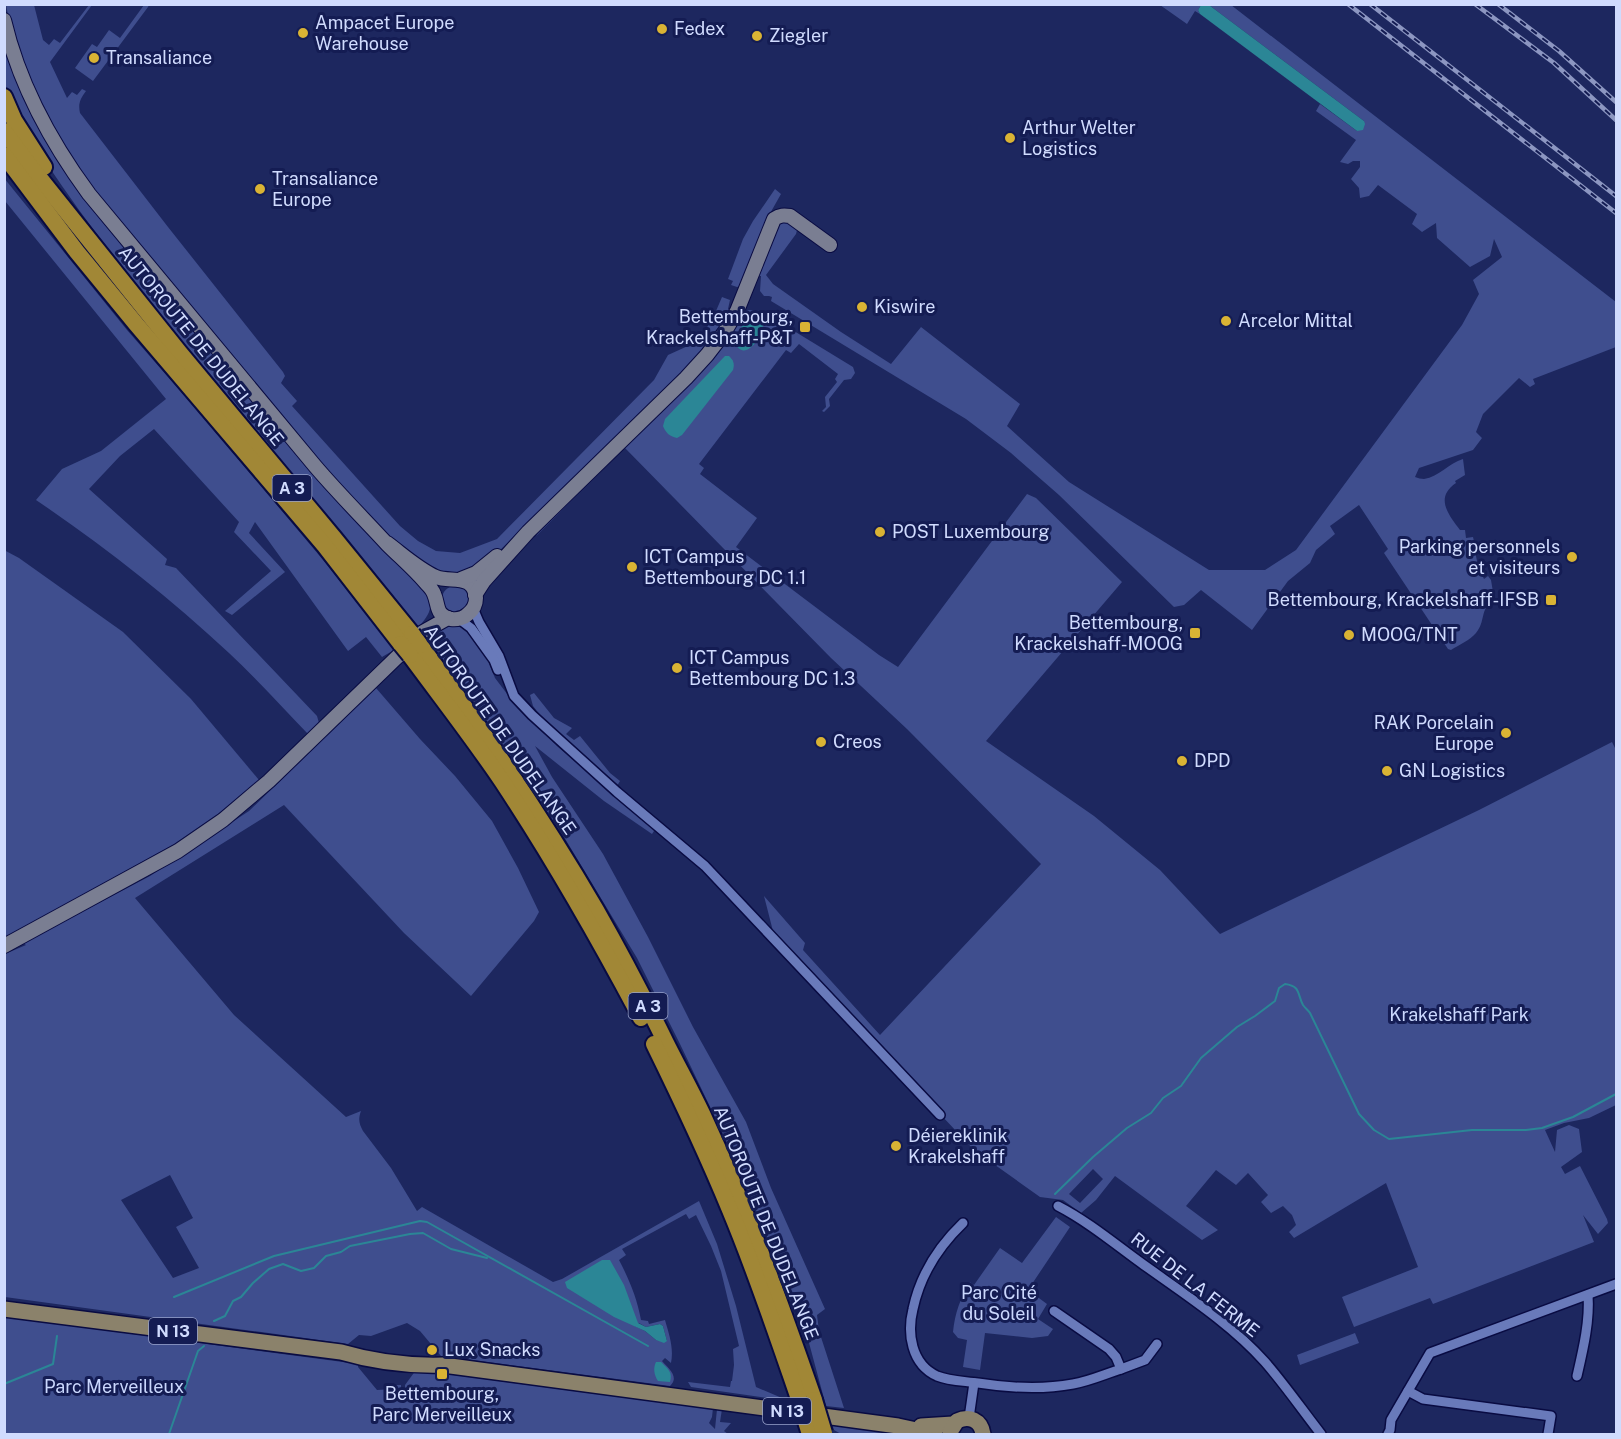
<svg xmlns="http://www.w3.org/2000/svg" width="1621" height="1439" font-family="'Public Sans',sans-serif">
  <rect width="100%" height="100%" fill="#1d275f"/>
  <g fill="#3f4e8e" fill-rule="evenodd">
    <path d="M 6,5 L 34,5 L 43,40 L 49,45 L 54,39 L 60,43 L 89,5 L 92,5 L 50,62 L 67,98 L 72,92 L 77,95 L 82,89 L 86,91 C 80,99 78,104 80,113 L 168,227 L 283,372 L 285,376 L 281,383 L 297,401 L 292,406 L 400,526 L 418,541 L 436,551 L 460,553 L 497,539 L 654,380 L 668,355 L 690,345 L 704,332 L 713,318 L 722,297 L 730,300 L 728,309 L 731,310 C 717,334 700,354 682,375 L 499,551 L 469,573 L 445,575 L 408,555 L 343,492 L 92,191 L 40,108 L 11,30 Z"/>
    <path d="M 144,5 L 149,5 L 148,7 L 93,81 L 75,68 L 92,44 L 97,47 L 109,30 L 120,38 Z"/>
    <path d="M 1160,5 L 1201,5 L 1198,10 L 1200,14 L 1195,11 L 1187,24 Z"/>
    <path d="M 1209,5 L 1231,5 L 1616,302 L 1616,347 L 1533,379 L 1535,384 L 1530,387 L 1519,378 L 1483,414 L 1476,432 L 1482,438 L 1473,450 L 1419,468 L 1415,477 C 1418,478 1421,479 1424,479 C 1439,477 1449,463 1463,459 L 1465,475 L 1455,481 L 1456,483 C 1434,498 1449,515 1460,530 L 1465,530 L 1466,538 L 1473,537 L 1475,546 L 1473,546 L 1473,551 L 1475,551 L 1477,561 L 1482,569 L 1480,571 L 1484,579 L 1488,576 L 1491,580 L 1494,598 C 1479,611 1486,621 1476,633 C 1470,640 1459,645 1451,650 L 1448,649 L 1384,553 L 1388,549 L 1359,505 L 1330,526 L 1335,534 L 1316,550 L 1310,563 L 1288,581 L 1252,630 L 1201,590 L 1184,605 L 1174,607 L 1059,495 L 1011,453 L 966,419 L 771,301 L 772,297 L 769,296 L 764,296 L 760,291 L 761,276 L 759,276 C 762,265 772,220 787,222 C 789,222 794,225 796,226 L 797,230 L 796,234 L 766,275 L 773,284 L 841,332 L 891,364 L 921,327 L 1020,404 L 1007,426 L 1069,482 L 1209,570 L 1265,570 L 1296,550 L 1462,325 L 1479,294 L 1473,280 L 1502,257 L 1494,239 L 1490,256 L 1470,267 L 1437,238 L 1436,223 L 1422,232 L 1412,224 L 1417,214 L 1378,185 L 1369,196 L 1360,198 L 1359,188 L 1351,179 L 1360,167 L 1360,161 L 1353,161 L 1348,164 L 1340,162 L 1356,140 L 1316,111 L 1320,104 L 1357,131 L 1364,121 Z"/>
    <path d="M 4,38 L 47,140 L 430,596 C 432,612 428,615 419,627 L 154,308 C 116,260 79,212 45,161 C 30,137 11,112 5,84 C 2,71 5,52 4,38 Z"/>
    <path d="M 4,178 L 127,330 L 190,402 L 324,561 L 394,650 L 382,657 L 366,637 L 348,651 L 255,522 L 249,533 L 285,572 L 232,615 L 225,611 L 271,571 L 234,532 L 239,522 L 154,429 L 120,456 L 89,489 L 167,559 L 165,565 L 176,568 L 317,716 L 319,723 L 308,734 C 282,707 256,678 229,653 C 169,597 104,546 36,500 L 62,469 L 101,451 L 166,399 L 5,201 Z"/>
    <path d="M 775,189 L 781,194 L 768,217 L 741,286 L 737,287 L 731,285 L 733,281 L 728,279 L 743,239 L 753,221 Z"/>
    <path d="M 748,310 L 761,311 L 853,367 L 855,373 L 851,379 L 844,380 L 829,399 L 830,406 L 824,412 L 822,411 L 826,407 L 825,397 L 837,382 L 835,379 L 838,374 L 799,344 L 791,353 L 786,350 L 699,464 L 704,468 L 700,474 L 757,518 L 736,547 L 879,655 L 898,667 L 1027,494 L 1036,498 L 1122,582 L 986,741 L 1094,816 L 1160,870 L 1220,934 L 1479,810 L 1612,742 L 1616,750 L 1616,1105 L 1589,1118 L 1564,1123 L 1545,1130 L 1555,1152 L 1557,1130 L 1569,1125 L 1579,1129 L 1582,1152 L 1561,1167 L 1565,1174 L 1580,1166 L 1607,1219 L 1608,1223 L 1598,1234 L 1583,1215 L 1594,1242 L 1433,1304 L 1430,1298 L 1354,1327 L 1342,1297 L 1418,1267 L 1386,1183 L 1294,1238 L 1289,1232 L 1296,1225 L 1292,1215 L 1283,1206 L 1271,1213 L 1261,1202 L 1268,1195 L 1248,1173 L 1236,1185 L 1216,1170 L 1186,1206 L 1218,1230 L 1202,1240 L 1115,1176 L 1096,1200 L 1081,1213 L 1063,1200 L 1040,1197 L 974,1150 L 775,939 L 764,896 L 805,943 L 803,950 L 880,1035 L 1041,864 L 907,729 L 831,658 L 625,448 L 536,536 L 540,529 L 743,312 ZM 1093,1169 L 1103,1179 L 1080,1203 L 1069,1194 Z"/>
    <path d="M 4,550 L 19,558 L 123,632 L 191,699 L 259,780 L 219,813 L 174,844 L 5,938 Z"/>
    <circle cx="455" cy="599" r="13"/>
    <path d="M 448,624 L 462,626 L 468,631 L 485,653 L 495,678 L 511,699 L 557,746 L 653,828 L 654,831 L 652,834 L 604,801 L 535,746 L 552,777 L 603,854 L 648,937 L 693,1027 L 746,1122 L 771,1188 L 825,1309 L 817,1315 L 819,1331 L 844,1408 L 826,1406 L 805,1328 L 734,1157 L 680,1044 L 637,958 L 564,837 L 473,701 L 426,637 Z"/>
    <path d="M 376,688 L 420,739 L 455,776 L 492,821 L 518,868 L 539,912 L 534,921 L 471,996 L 404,933 L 284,805 L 135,898 L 234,1015 L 346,1117 L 361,1111 C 358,1119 359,1124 363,1131 L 391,1168 L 417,1211 L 422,1207 L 553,1282 L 562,1279 L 699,1201 L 717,1244 L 736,1306 L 756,1387 L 789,1401 L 691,1387 L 688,1382 L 730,1387 L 731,1381 L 732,1381 L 734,1365 L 733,1349 L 739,1346 L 721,1271 L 711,1246 L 696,1215 L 689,1219 L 686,1214 L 622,1249 L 626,1255 L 619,1260 C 629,1279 637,1298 641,1320 L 648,1321 L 649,1324 L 665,1320 C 669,1334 674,1348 671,1363 L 665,1358 L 662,1361 C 668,1368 680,1377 670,1386 L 441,1356 L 420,1331 L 407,1323 L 371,1336 L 359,1335 L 348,1344 L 5,1297 L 5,954 L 26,945 L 23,943 L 150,876 L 249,811 ZM 170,1175 L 193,1218 L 176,1227 L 199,1268 L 173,1278 L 121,1200 ZM 639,1323 L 646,1327 L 660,1324 L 663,1326 L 667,1341 L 656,1340 L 645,1331 L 635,1326 Z"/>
    <path d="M 534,693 L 554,718 L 572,728 L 566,734 L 574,740 L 580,736 L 610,773 L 620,781 L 617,786 L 540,715 L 533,706 L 530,695 Z"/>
    <path d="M 1056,1217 L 1070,1227 L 1028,1290 L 1047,1304 L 1038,1319 L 1053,1329 L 1048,1336 L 1032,1338 L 985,1333 L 980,1370 L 963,1367 L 967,1340 L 958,1338 L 953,1332 C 955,1313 960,1299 970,1282 L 974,1285 L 1000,1248 L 1022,1263 Z"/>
    <path d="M 5,1317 L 358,1364 L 358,1367 L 377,1390 L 394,1389 L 394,1385 L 401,1385 L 401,1390 L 405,1389 L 405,1385 L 416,1370 L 657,1402 L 659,1399 L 668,1400 L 671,1403 L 681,1405 L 686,1401 L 713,1408 L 712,1417 L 709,1423 L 715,1429 L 717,1409 L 722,1409 L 720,1422 L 731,1423 L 724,1431 L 728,1434 L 5,1434 Z"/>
    <path d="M 1355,1333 L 1359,1343 L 1300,1365 L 1297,1355 Z"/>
    <path d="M 832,1424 L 904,1434 L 841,1434 L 834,1430 Z"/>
  </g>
  <g fill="#2b8696">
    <path d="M 1201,5 L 1209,5 L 1364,121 L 1365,124 L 1363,130 L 1357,131 L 1200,14 L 1198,10 Z"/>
    <path d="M 750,318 L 757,320 L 763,325 C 762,339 742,365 734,340 L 745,321 Z"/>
    <path d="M 725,356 L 729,356 C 733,360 735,363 733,370 L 682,435 L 677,438 C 669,436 666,433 663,426 L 665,419 Z"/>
    <path d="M 602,1260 L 610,1260 L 624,1285 L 638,1323 L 646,1327 L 660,1324 L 663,1326 L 667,1341 L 664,1343 L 656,1340 L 645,1331 L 614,1317 L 567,1288 L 565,1282 Z"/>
    <path d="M 656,1362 L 661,1362 C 668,1369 673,1372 670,1382 L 658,1381 C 654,1375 653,1368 656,1362 Z"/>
  </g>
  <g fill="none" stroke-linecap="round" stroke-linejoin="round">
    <g stroke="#2b8696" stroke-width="2">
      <path d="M 1055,1194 L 1093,1157 L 1127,1128 L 1151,1113 L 1163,1098 L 1181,1086 L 1201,1058 L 1237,1027 L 1255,1016 L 1275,1001 L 1279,988 L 1285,984 C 1301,986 1297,994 1303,1005 C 1305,1008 1308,1010 1310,1013 L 1359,1114 L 1374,1130 L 1389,1139 L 1472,1130 L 1526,1130 L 1542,1128 L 1573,1117 L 1616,1094"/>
      <path d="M 174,1297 L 274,1256 L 420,1221 L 427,1222 L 648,1346"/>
      <path d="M 214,1321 L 225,1316 L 233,1301 L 241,1297 L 253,1283 L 269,1269 L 283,1264 L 301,1271 L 314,1268 L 326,1256 L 341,1252 L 350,1246 L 410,1234 L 423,1233 L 451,1249 L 487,1258"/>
      <path d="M 4,1384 L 53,1364 L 57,1336"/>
      <path d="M 169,1434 L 198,1351 L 204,1346"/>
    </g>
    <defs>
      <g id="street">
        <path d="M 473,608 L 479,622 L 499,656 L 514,696 L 532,715 L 617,792 L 705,866 L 940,1115"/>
        <path d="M 459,619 L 471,628 L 494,660 L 498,670"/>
        <path d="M 1058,1206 C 1089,1222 1116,1245 1144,1265 C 1186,1295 1231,1324 1265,1362 C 1285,1385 1303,1411 1321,1434"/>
        <path d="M 963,1223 C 939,1246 920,1276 913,1309 C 907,1333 911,1364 937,1376 C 949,1381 964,1381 978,1383 C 1010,1388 1041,1390 1073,1384 C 1090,1381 1105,1374 1121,1369 L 1116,1357 L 1109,1349 L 1054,1311"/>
        <path d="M 1121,1369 L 1145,1360 L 1157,1344"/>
        <path d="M 1577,1376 C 1583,1350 1590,1321 1588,1295"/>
        <path d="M 1408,1391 L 1423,1399 L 1551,1416 L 1548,1434"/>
        <path d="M 969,1418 L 974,1383"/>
        <path d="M 1388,1434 L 1390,1430 L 1391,1420 L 1430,1353 L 1616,1284"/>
      </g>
      <g id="secondary">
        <path d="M 4,20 C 19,84 50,141 89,194 L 315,466 C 338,493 363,518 387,544 C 400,557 414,569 426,583 C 429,586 433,591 434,594 C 439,605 435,615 451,619 C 457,620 464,618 468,614 C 473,610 476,604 476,598 C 474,573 451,583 436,577 C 418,569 402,554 387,543"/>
        <path d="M 461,579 L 476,573 L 497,556"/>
        <path d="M 475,595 L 484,581 L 528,532 L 686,378 L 707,355 L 724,333 L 737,311 L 774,219 C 780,215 784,215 790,216 L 830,245"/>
        <path d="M 4,946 L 178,851 L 223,820 L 269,781 L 423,632 L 448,618"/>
      </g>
      <g id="primary">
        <path d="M 4,1309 L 341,1352 C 375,1362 408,1366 443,1365 L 898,1426 L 935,1434"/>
        <path d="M 921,1426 L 953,1424"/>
        <path d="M 950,1432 L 957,1421 C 969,1415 981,1420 983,1434"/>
      </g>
      <g id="highway">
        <path d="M 4,97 L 14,120 L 44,167"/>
        <path d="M 4,131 L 30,166 L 179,352 L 334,538 L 412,634"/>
        <path d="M 4,155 L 77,252 L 136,324 L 325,546 L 401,644"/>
        <path d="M 420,645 C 483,731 543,819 596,910 C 621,954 644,998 666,1043 C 679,1069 693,1094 705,1120 C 747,1211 781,1305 814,1400"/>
        <path d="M 410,655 C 441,697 473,738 502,781 C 553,858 598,937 641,1018"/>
        <path d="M 654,1044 C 681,1099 707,1154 730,1210 C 756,1272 777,1335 799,1399"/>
      </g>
    </defs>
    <use href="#street" stroke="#090b42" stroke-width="12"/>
    <use href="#secondary" stroke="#090b42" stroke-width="16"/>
    <use href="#primary" stroke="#090b42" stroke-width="18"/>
    <use href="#highway" stroke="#090b42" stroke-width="20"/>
    <use href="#street" stroke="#697aba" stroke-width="9"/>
    <use href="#secondary" stroke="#7a7e92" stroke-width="14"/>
    <use href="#primary" stroke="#8b826b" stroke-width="15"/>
    <use href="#highway" stroke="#a18736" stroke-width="16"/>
    <defs>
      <g id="rail">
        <path d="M 1348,4 L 1616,213"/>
        <path d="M 1370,4 L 1616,196"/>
        <path d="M 1475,4 L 1554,63 L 1616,120"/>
        <path d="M 1498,4 L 1559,51 L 1616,102"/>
      </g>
    </defs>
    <use href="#rail" stroke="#8c96c1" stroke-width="4.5"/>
    <use href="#rail" stroke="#141c53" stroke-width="2" stroke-dasharray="7" stroke-linecap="butt"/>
    <defs>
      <g id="highway-bridge">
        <path d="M 412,634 L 420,645"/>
        <path d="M 401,644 L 410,655"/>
        <path d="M 799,1399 L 809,1431"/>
        <path d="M 814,1400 L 824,1433"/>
      </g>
    </defs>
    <use href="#highway-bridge" stroke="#090b42" stroke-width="20" stroke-linecap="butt"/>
    <use href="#highway-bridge" stroke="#a18736" stroke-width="16"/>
  </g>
  <g fill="#d9b334" stroke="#141c53" stroke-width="2">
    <circle cx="662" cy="29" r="6"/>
    <circle cx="303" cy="33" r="6"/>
    <circle cx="757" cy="36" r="6"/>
    <circle cx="94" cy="58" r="6"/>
    <circle cx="1010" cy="138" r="6"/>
    <circle cx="260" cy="189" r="6"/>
    <circle cx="862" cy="307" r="6"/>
    <circle cx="1226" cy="321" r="6"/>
    <rect x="799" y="321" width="12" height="12" rx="3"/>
    <circle cx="880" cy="532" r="6"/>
    <circle cx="1572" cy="557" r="6"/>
    <circle cx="632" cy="567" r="6"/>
    <rect x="1545" y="594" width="12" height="12" rx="3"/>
    <rect x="1189" y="627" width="12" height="12" rx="3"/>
    <circle cx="1349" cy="635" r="6"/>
    <circle cx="677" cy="668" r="6"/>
    <circle cx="1506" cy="733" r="6"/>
    <circle cx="821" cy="742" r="6"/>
    <circle cx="1182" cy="761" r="6"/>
    <circle cx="1387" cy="771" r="6"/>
    <circle cx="896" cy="1146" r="6"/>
    <circle cx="432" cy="1350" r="6"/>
    <rect x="436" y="1368" width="12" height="12" rx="3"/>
  </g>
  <g text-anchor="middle" stroke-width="6" stroke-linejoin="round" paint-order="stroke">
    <g fill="#141c53" stroke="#98a2cb" stroke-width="1.5">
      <rect x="272.5" y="475" width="39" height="26" rx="4.5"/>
      <rect x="628.5" y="993" width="39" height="26" rx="4.5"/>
      <rect x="149" y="1318" width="48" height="26" rx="4.5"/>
      <rect x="763" y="1398" width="48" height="26" rx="4.5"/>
    </g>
    <g font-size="16" font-weight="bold" fill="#d0dbfe">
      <text x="292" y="494">A 3</text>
      <text x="648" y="1012">A 3</text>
      <text x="173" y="1337">N 13</text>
      <text x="787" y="1417">N 13</text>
    </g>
    <g font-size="18" fill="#d0dbfe" stroke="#141c53" text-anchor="start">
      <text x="315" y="29">Ampacet Europe<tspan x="315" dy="21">Warehouse</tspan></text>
      <text x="674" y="35">Fedex</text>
      <text x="769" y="42">Ziegler</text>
      <text x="106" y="64">Transaliance</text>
      <text x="1022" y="134">Arthur Welter<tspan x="1022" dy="21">Logistics</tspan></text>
      <text x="272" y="185">Transaliance<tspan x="272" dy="21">Europe</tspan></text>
      <text x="874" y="313">Kiswire</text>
      <text x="793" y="323" text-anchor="end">Bettembourg,<tspan x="793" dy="21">Krackelshaff-P&amp;T</tspan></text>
      <text x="1238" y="327">Arcelor Mittal</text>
      <text x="892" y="538">POST Luxembourg</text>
      <text x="1560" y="553" text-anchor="end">Parking personnels<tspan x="1560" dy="21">et visiteurs</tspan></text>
      <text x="644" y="563">ICT Campus<tspan x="644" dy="21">Bettembourg DC 1.1</tspan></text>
      <text x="1539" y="606" text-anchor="end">Bettembourg, Krackelshaff-IFSB</text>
      <text x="1183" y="629" text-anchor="end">Bettembourg,<tspan x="1183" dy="21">Krackelshaff-MOOG</tspan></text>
      <text x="1361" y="641">MOOG/TNT</text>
      <text x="689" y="664">ICT Campus<tspan x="689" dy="21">Bettembourg DC 1.3</tspan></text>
      <text x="1494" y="729" text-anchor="end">RAK Porcelain<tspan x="1494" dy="21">Europe</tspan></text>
      <text x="833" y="748">Creos</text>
      <text x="1194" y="767">DPD</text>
      <text x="1399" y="777">GN Logistics</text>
      <text x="908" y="1142">Déiereklinik<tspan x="908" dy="21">Krakelshaff</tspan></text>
      <text x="444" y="1356">Lux Snacks</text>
      <text x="442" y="1400" text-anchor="middle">Bettembourg,<tspan x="442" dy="21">Parc Merveilleux</tspan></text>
    </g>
    <g font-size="18" fill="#d0dbfe" stroke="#141c53">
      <text transform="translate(201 346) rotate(51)" y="6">AUTOROUTE DE DUDELANGE</text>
      <text transform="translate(500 730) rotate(55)" y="6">AUTOROUTE DE DUDELANGE</text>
      <text transform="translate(766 1223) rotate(68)" y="6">AUTOROUTE DE DUDELANGE</text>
      <text transform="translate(1195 1285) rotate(38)" y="6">RUE DE LA FERME</text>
    </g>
    <g font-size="18" fill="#cad7fd" stroke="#141c53">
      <text x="1459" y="1021">Krakelshaff Park</text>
      <text x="999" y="1299">Parc Cité<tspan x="999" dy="21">du Soleil</tspan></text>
      <text x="114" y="1393">Parc Merveilleux</text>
    </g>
  </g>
  <rect width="1621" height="1439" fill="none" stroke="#d0dbfe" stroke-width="12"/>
</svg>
